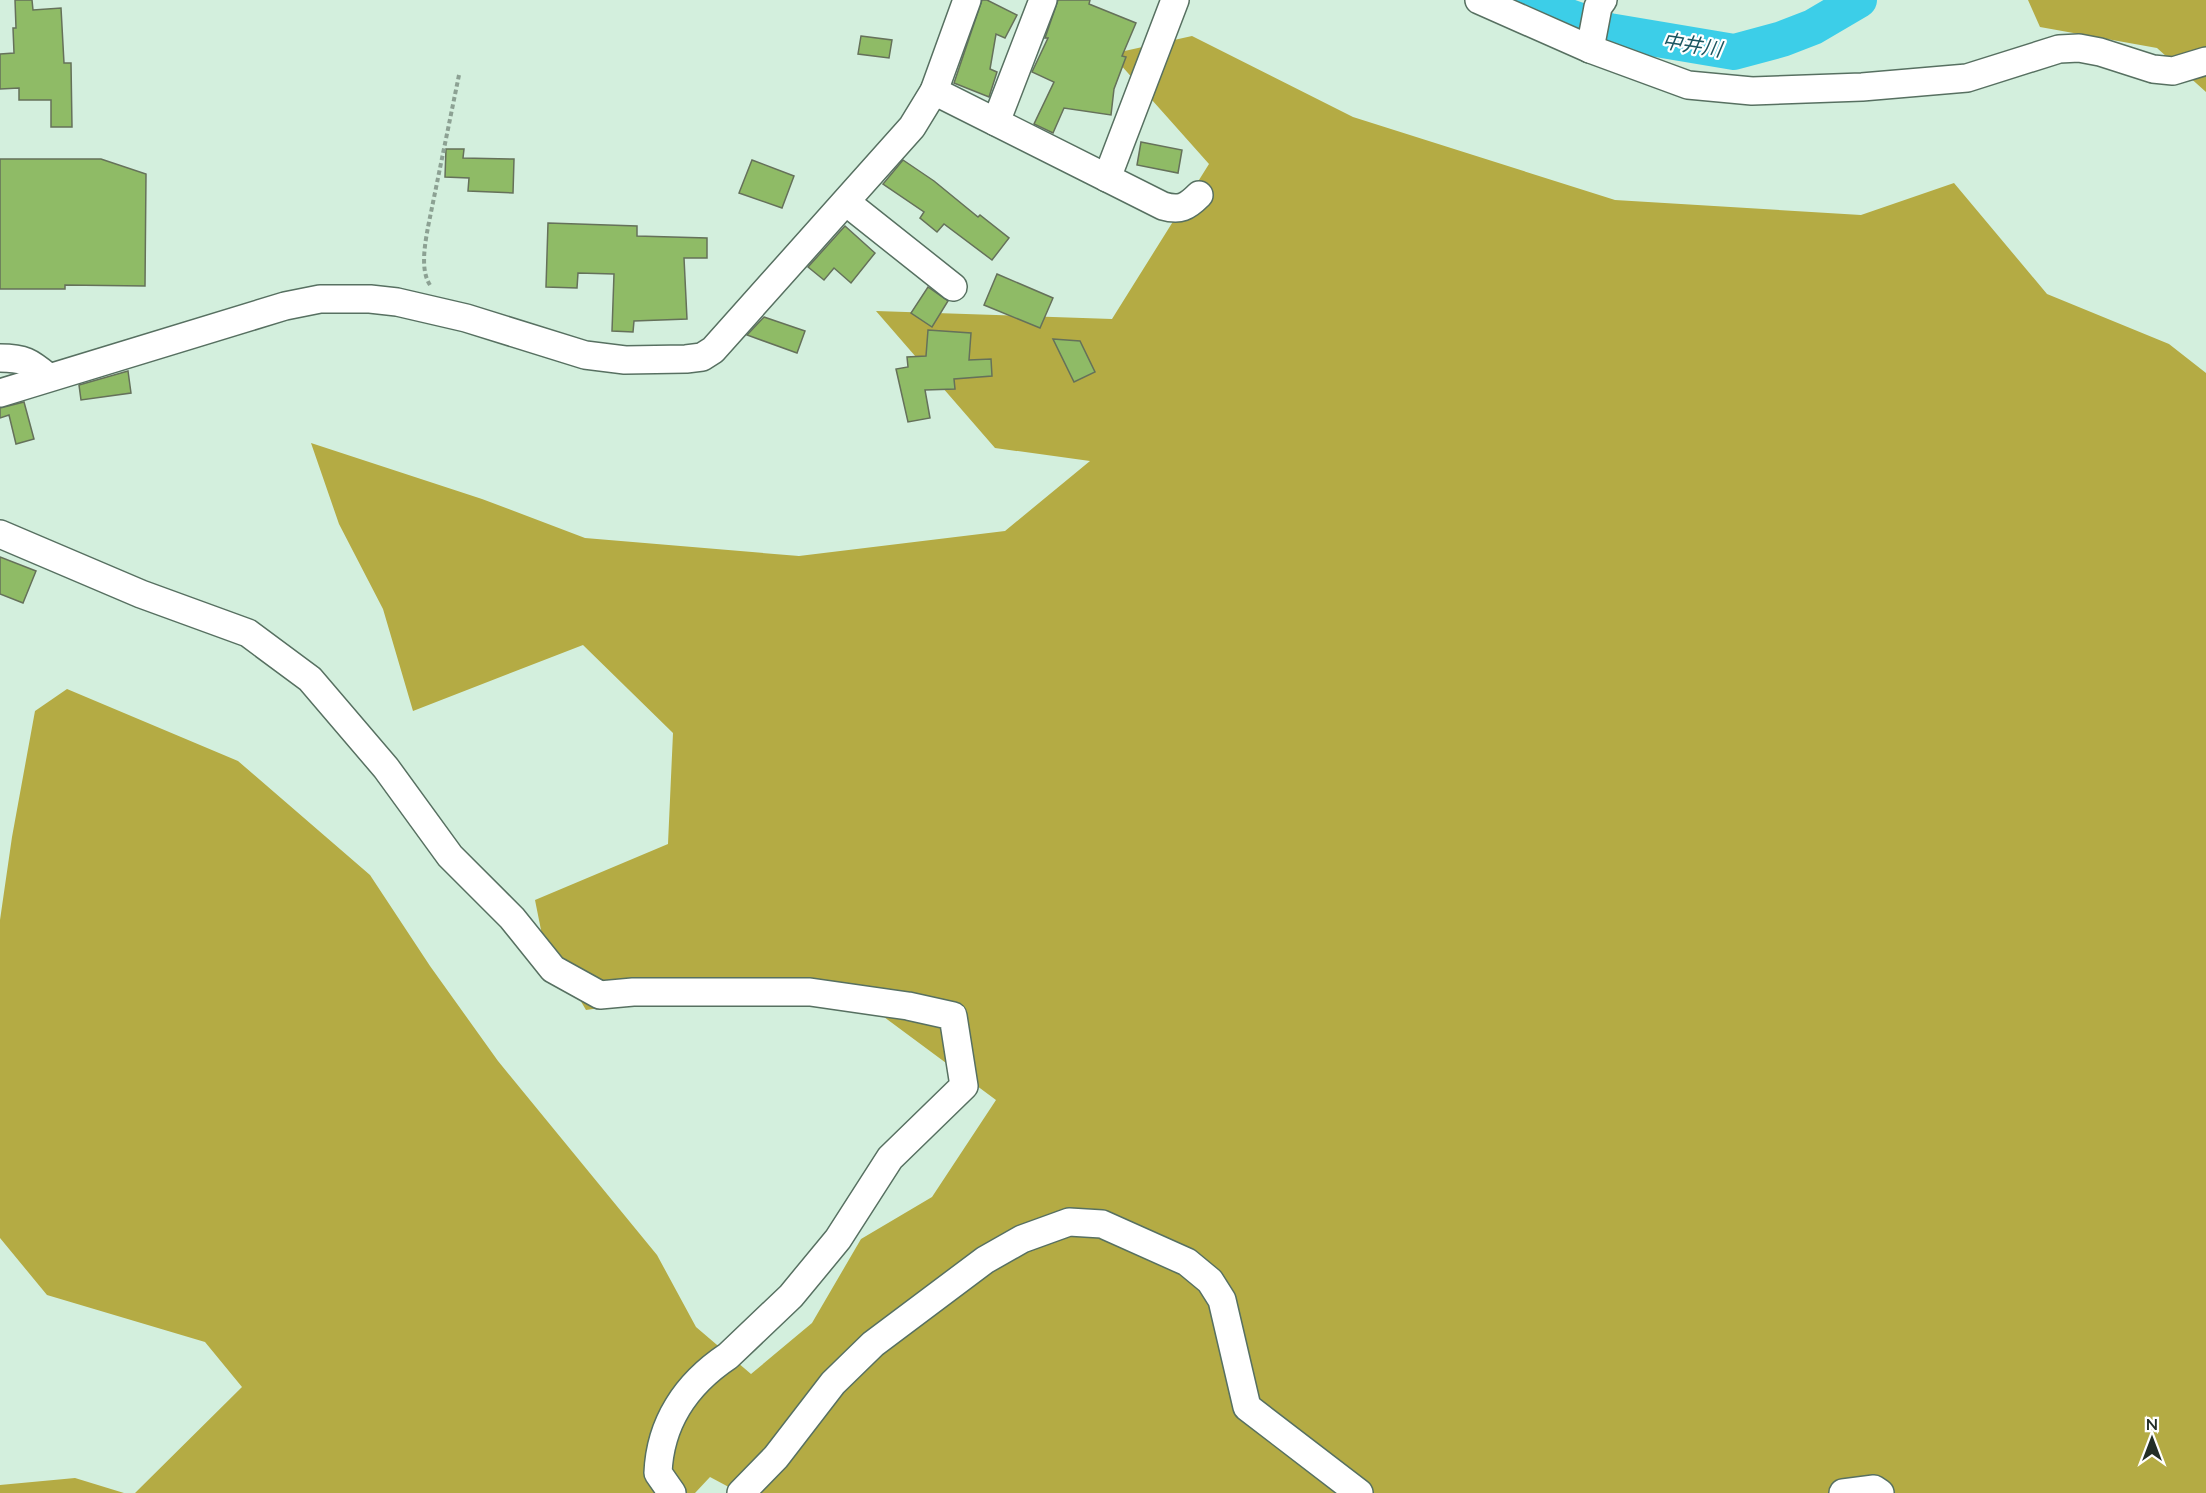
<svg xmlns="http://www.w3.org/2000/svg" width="2206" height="1493" font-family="Lato,'Noto Sans JP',sans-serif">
  <rect width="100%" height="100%" fill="#d3efdd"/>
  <g fill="#b4ab44">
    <path d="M 2028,0 L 2206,0 L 2206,92 L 2157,48 L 2040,27 Z"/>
    <path d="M 1192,36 L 1353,117 L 1615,200 L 1861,215 L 1954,183 L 2047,294 L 2169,344 L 2206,373 L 2206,1493 L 740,1493 L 710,1477 L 695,1493 L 135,1493 L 242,1387 L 205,1342 L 47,1295 L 0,1238 L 0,920 L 12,837 L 35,711 L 67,689 L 238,761 L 370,875 L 430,966 L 498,1061 L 657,1255 L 696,1327 L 751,1374 L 812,1323 L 861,1239 L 932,1197 L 996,1100 L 884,1017 L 730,989 L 586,1010 L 542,935 L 535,900 L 668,844 L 673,733 L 583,645 L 413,711 L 383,609 L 339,524 L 311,443 L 482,499 L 585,538 L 799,556 L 1005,531 L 1090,461 L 995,448 L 876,311 L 1112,319 L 1209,164 L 1111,54 Z"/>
    <path d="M 75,1478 L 124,1493 L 0,1493 L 0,1485 Z"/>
  </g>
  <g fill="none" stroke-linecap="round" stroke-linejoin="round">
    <path stroke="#3ccee8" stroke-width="36" d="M 1521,0 L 1609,31 L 1734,52 L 1782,39 L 1813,27 L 1859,0"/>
  </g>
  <g fill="#8fbb66" stroke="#65715a" stroke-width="1.5">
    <path d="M 15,0 L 32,0 L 33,10 L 61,8 L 64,63 L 71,63 L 72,127 L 51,127 L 51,100 L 19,100 L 19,88 L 0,89 L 0,54 L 14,53 L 13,28 L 16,28 Z"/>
    <path d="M 982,0 L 987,0 L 1017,15 L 1005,38 L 996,34 L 990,69 L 997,72 L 989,97 L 954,83 Z"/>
    <path d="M 1058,0 L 1090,0 L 1089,4 L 1136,23 L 1122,56 L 1126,57 L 1114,89 L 1111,115 L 1064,108 L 1053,133 L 1034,124 L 1054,82 L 1032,72 L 1048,38 L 1045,38 Z"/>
    <path d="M 861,36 L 892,40 L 889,58 L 858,54 Z"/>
    <path d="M 1141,142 L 1182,150 L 1178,173 L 1137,165 Z"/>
    <path d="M 446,149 L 464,149 L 463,158 L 514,159 L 513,193 L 468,191 L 469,178 L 445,177 Z"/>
    <path d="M 0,159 L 101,159 L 146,174 L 145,286 L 65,285 L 65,289 L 0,289 Z"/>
    <path d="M 752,160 L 794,176 L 782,208 L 739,193 Z"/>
    <path d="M 903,160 L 934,181 L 978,217 L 980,215 L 1009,238 L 992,260 L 944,224 L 937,232 L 920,218 L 924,212 L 883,184 Z"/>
    <path d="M 548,223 L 637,226 L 637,236 L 707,238 L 707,258 L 684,258 L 687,319 L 634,321 L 633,332 L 612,331 L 614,274 L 578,273 L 577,288 L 546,287 Z"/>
    <path d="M 845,226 L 875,253 L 851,283 L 834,268 L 824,280 L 808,267 Z"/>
    <path d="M 997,274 L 1053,298 L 1040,328 L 984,305 Z"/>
    <path d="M 928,287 L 948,301 L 932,327 L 911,313 Z"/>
    <path d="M 764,317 L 805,331 L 797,353 L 747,335 Z"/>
    <path d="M 928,330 L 971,333 L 969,360 L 991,359 L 992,376 L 954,379 L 955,389 L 925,390 L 930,418 L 908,422 L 896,369 L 908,367 L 907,357 L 926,356 Z"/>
    <path d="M 1053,339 L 1080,341 L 1095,372 L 1074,382 Z"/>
    <path d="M 128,371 L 131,393 L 81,400 L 79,385 Z"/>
    <path d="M 24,402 L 34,439 L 16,444 L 9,415 L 0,418 L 0,408 Z"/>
    <path d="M 0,557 L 36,571 L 23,603 L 0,594 Z"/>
  </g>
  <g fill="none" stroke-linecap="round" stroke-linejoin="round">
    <defs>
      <g id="minor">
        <path d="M 1479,0 L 1590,49 L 1688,85 L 1752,91 L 1862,87 L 1967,78 L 2059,49 L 2079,48 L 2100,52 L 2153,69 L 2173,71 L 2206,61"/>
        <path d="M 1590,49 L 1598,7 L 1603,0"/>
        <path d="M 934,91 L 1163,206 C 1180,211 1187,207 1199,195"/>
        <path d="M 996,122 L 1043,0"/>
        <path d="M 1107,178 L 1175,0"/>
        <path d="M 846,202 L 953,287"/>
        <path d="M 0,358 C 24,358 30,362 48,377"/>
        <path d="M 0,393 L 285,306 L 320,299 L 370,299 L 397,302 L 466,318 L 585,355 L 625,360 L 686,359 L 702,357 L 713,350 L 912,127 L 934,91 L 967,0"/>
        <path d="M 0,534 L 141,594 L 248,633 L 310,679 L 386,768 L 450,856 L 512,918 L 553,969 L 600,995 L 633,992 L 810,992 L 908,1006 L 953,1016 L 964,1086 L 890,1158 L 838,1239 L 791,1296 L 728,1356 C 686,1384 660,1423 658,1473 L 672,1493"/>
        <path d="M 741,1493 L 776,1457 L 833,1383 L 873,1344 L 985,1260 L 1022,1239 L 1069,1222 L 1102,1224 L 1187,1262 L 1210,1281 L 1222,1300 L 1247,1407 L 1359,1493"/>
        <path d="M 1843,1493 L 1874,1489 L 1880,1493"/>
      </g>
    </defs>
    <use href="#minor" stroke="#577061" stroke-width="30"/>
    <path stroke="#8ca193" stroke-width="4" stroke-dasharray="4.5 3" stroke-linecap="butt" d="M 430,285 C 420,270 425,244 428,227 L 459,75"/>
    <use href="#minor" stroke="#fff" stroke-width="27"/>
  </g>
  <g text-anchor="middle" stroke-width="4.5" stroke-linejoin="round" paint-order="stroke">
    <g font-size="20" font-style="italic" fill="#1c5762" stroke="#fff">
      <text transform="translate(1692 45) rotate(9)" y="7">中井川</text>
    </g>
  </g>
  <g transform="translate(2152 1439)" stroke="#ffffff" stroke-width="4.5" paint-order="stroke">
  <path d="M0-4.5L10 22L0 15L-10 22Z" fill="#232e27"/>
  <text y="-9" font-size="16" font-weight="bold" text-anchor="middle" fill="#232e27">N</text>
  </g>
</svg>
